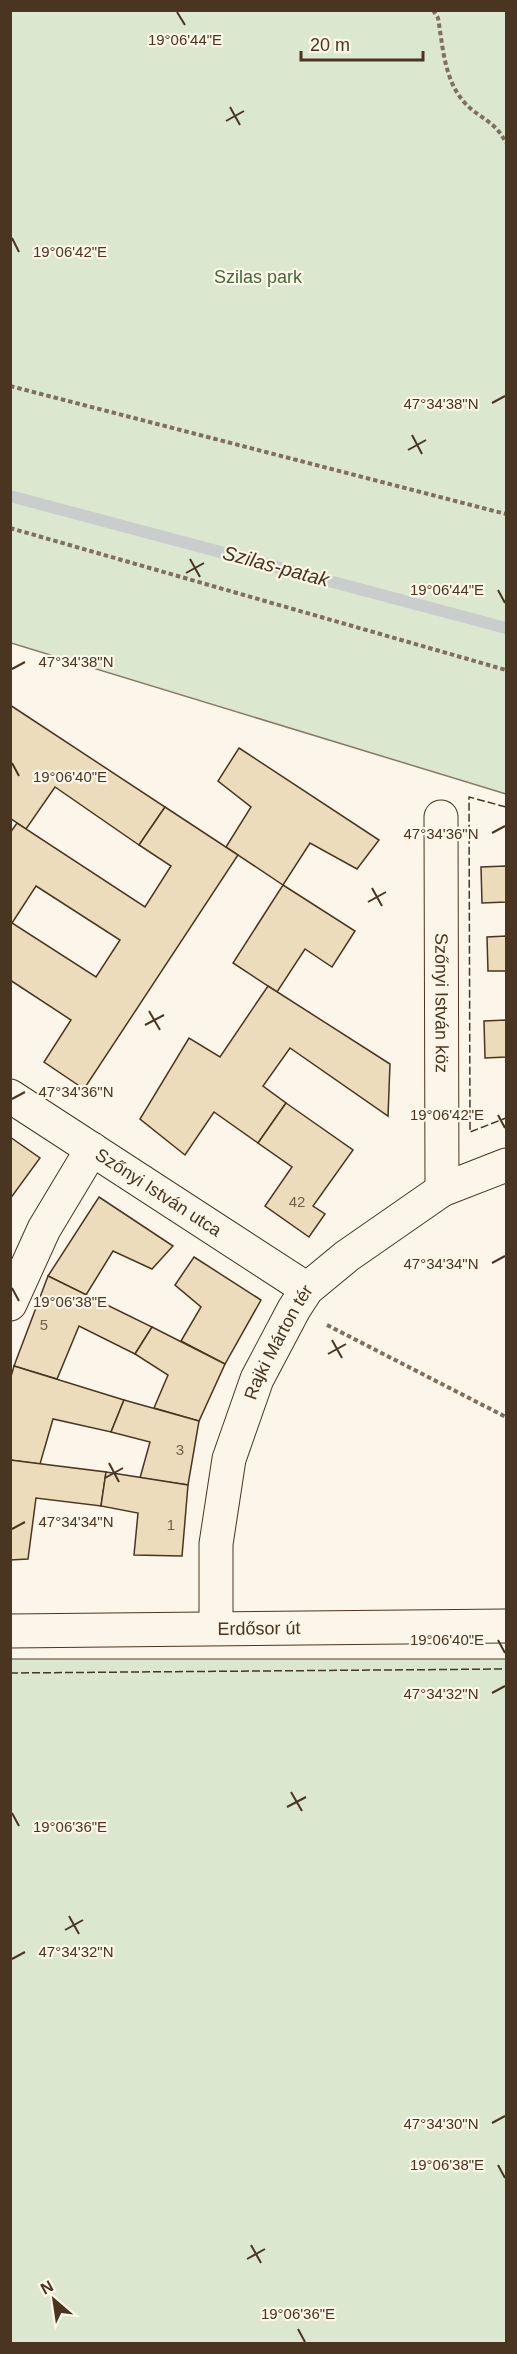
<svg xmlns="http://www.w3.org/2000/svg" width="517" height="2354" font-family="Helvetica,sans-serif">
  <rect width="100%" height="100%" fill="#fbf6e9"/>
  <g fill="#dce7d0" stroke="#887966" stroke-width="1.5">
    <path d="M 10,11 L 506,11 L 506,794 L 11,643 Z"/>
    <path d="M 10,1659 L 506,1659 L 506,2343 L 11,2343 Z"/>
  </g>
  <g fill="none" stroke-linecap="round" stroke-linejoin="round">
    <path stroke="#c9cecd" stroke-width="12" d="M 10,496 L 506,628"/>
  </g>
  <g fill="#ecdcbc" stroke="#4a3520" stroke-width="1.5" fill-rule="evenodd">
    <path d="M 10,705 L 165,807 L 139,845 L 55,787 L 26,829 L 10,818 Z"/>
    <path d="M 239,748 L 379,840 L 357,869 L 310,843 L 283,885 L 226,847 L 251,807 L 218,781 Z"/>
    <path d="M 165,807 L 238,855 L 84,1089 L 44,1062 L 71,1020 L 10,980 L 10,833 L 17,823 L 145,907 L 171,866 L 139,845 ZM 36,886 L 120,940 L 96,977 L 12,923 Z"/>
    <path d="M 506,866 L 506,902 L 482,903 L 481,867 Z"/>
    <path d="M 283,885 L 355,931 L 332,967 L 305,949 L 277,992 L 233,963 Z"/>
    <path d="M 506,936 L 506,971 L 488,971 L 487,937 Z"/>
    <path d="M 268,986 L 390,1064 L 388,1116 L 290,1048 L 263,1086 L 286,1103 L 258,1143 L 214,1112 L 185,1155 L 140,1119 L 189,1038 L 220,1057 Z"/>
    <path d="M 506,1020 L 506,1057 L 485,1058 L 484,1021 Z"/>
    <path d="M 286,1103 L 353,1150 L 313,1206 L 325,1214 L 309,1237 L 265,1206 L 292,1167 L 258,1143 Z"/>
    <path d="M 10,1137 L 40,1158 L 10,1199 Z"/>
    <path d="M 99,1197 L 173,1246 L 152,1269 L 113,1251 L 86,1295 L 48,1276 Z"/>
    <path d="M 194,1257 L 261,1300 L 225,1364 L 181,1341 L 201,1307 L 175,1285 Z"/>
    <path d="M 48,1276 L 152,1327 L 135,1354 L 79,1326 L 57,1379 L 14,1366 Z"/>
    <path d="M 152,1327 L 225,1364 L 199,1421 L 154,1408 L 168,1375 L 135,1354 Z"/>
    <path d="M 14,1366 L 124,1400 L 111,1432 L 53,1419 L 40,1464 L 10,1460 L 10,1380 Z"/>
    <path d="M 124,1400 L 199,1421 L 188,1485 L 140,1478 L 150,1442 L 111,1432 Z"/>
    <path d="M 10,1460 L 106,1472 L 101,1506 L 36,1498 L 28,1559 L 10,1560 Z"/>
    <path d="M 106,1472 L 188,1485 L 182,1556 L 134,1555 L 138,1513 L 101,1506 Z"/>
  </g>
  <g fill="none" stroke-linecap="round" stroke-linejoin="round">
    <defs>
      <g id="minor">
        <path id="s1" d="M 441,817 L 442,1190"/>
        <path id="s2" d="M 10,1096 L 307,1289"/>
        <path d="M 10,1304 L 44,1229 L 92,1149"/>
        <path id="s3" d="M 216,1628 L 216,1544 L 229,1459 L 257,1379 L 294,1309 L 307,1289 L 347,1256 L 442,1190 L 506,1165"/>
        <path id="s4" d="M 10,1631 L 506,1626"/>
      </g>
    </defs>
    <use href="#minor" stroke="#4a3520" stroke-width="35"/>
    <g stroke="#7f6f5c" stroke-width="4" stroke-dasharray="4.5 3" stroke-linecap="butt">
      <path d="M 433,10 L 438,18 C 443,47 444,79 464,102 C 479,119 495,120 506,143"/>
      <path d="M 10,386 L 506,514"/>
      <path d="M 10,528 L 506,670"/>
      <path d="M 327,1325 L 506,1417"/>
    </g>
    <use href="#minor" stroke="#fbf6e9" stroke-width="33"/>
    <g stroke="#4a3520" stroke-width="1.5" stroke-dasharray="8 3" stroke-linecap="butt">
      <path d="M 506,807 L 469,797 L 470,1132 L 506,1118"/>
      <path d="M 10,1673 L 506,1669"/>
    </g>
  </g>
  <path fill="none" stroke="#4a3520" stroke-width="2" d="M 177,12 L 185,25M 230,107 L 240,125M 226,121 L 244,111M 12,238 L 19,252M 492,403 L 505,396M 412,435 L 422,454M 408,450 L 426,440M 190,559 L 200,577M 186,573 L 204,563M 498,590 L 505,603M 12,669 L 25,662M 12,763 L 19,776M 492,833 L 505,826M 372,888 L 382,906M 368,902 L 386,892M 149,1011 L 160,1030M 145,1025 L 164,1015M 12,1099 L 25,1092M 498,1115 L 505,1128M 492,1263 L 505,1256M 12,1288 L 19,1301M 332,1340 L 342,1358M 328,1354 L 346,1344M 109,1463 L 119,1482M 105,1478 L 123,1468M 12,1529 L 25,1522M 498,1640 L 505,1653M 492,1693 L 505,1686M 291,1792 L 302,1811M 287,1807 L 306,1797M 12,1813 L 19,1826M 69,1916 L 79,1934M 65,1930 L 83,1920M 12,1959 L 25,1952M 492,2123 L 505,2116M 498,2165 L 505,2178M 251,2245 L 261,2263M 247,2259 L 265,2249M 298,2329 L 305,2342"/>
  <g text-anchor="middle" stroke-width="4.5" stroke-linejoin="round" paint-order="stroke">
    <g font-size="15" fill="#725f47">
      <text x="297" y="1207">42</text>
      <text x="44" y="1330">5</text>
      <text x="180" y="1455">3</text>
      <text x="171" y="1530">1</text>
    </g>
    <g font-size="18" fill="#436837" stroke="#fbf6e9">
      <text x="258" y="283">Szilas park</text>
    </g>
    <g font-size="18" fill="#4a3520" stroke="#fbf6e9">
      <text dy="6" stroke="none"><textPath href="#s1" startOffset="186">Szőnyi István köz</textPath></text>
      <text dy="6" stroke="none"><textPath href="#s2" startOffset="177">Szőnyi István utca</textPath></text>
      <text dy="6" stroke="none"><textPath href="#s3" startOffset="297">Rajki Márton tér</textPath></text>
      <text dy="6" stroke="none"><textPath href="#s4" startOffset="249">Erdősor út</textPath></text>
    </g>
    <g font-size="20" font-style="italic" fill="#4a3520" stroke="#fbf6e9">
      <text transform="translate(276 566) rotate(15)" y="7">Szilas-patak</text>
    </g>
  </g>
  <g font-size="15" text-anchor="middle" fill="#4a3520" stroke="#fbf6e9" stroke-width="4.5" stroke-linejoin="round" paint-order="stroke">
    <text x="185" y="45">19°06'44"E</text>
    <text x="70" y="257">19°06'42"E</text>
    <text x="441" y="409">47°34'38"N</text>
    <text x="447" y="595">19°06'44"E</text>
    <text x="76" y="667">47°34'38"N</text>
    <text x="70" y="782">19°06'40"E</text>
    <text x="441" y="839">47°34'36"N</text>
    <text x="76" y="1097">47°34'36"N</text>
    <text x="447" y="1120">19°06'42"E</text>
    <text x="441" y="1269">47°34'34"N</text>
    <text x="70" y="1307">19°06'38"E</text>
    <text x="76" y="1527">47°34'34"N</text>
    <text x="447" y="1645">19°06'40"E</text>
    <text x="441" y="1699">47°34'32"N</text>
    <text x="70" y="1832">19°06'36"E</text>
    <text x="76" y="1957">47°34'32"N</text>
    <text x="441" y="2129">47°34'30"N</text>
    <text x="447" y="2170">19°06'38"E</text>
    <text x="298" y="2319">19°06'36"E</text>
  </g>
  <rect width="517" height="2354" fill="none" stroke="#4a3520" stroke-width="24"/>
  <g transform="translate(54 2300) rotate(331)" stroke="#fbf6e9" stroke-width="4.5" paint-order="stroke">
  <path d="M0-4.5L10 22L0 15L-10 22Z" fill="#4a3520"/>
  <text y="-9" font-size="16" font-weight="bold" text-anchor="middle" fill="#4a3520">N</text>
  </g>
  <path d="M301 51v9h122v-9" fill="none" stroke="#4a3520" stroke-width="3"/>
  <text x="310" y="51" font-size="18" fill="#4a3520" stroke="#fbf6e9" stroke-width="4.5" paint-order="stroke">20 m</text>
</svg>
